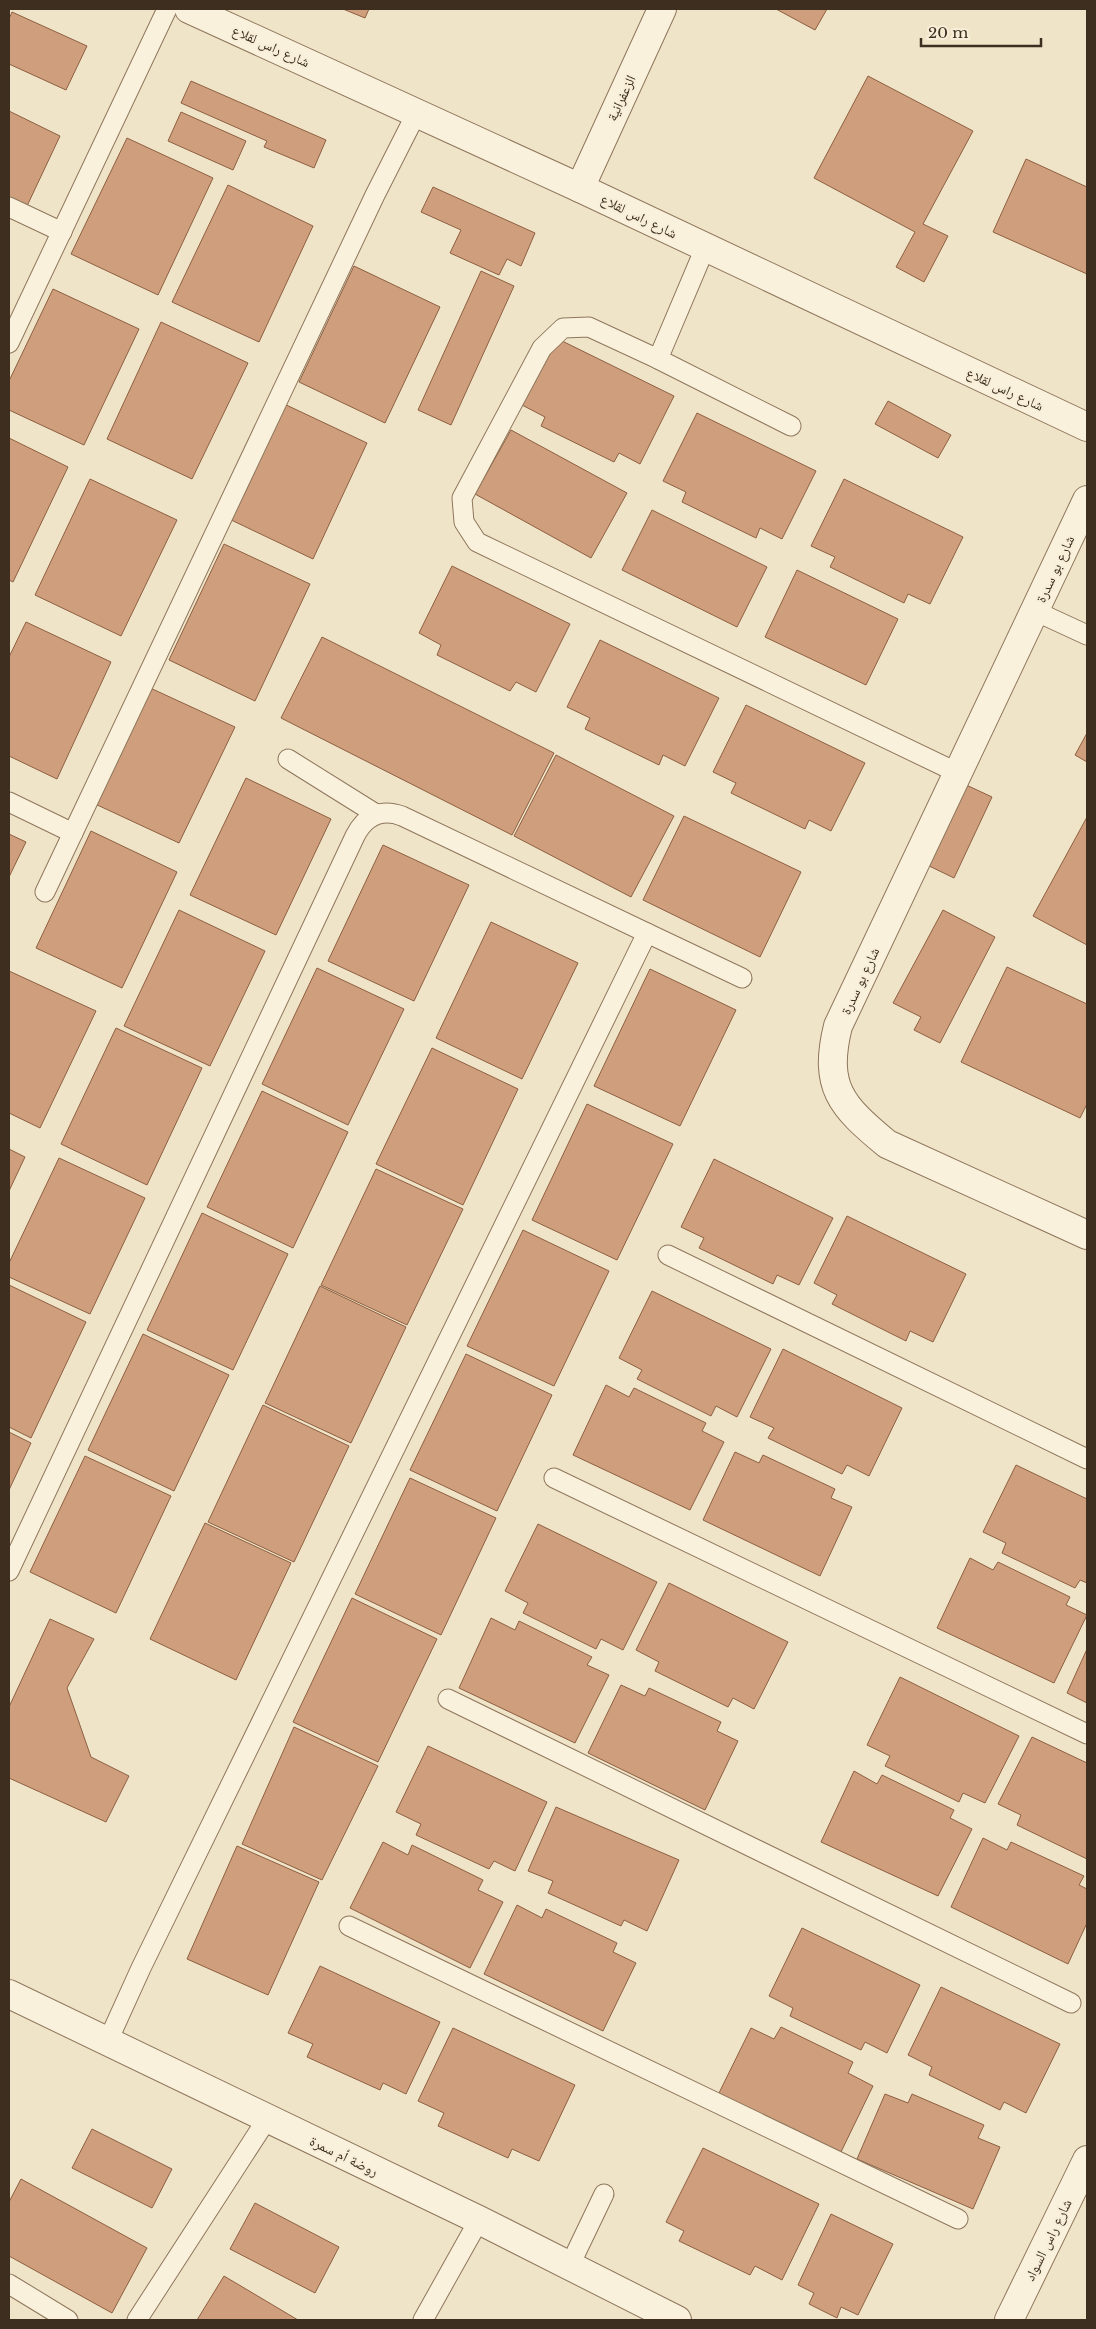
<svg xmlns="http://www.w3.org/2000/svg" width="1096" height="2329" font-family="'Libre Baskerville','Noto Naskh Arabic',serif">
  <rect width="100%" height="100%" fill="#f0e4c8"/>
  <g fill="#cf9f7d" stroke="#8d5f41">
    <path d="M 343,9 L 369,9 L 365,18 Z"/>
    <path d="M 776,9 L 827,9 L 815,30 Z"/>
    <path d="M 12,12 L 87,46 L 66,90 L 9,64 L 9,19 Z"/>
    <path d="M 868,76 L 973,131 L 923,224 L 948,236 L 924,282 L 896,267 L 915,232 L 814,178 Z"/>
    <path d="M 191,81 L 326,140 L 314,168 L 264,147 L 267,141 L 181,103 Z"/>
    <path d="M 9,111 L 60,136 L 27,206 L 9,197 Z"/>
    <path d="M 181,112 L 246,141 L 233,170 L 168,141 Z"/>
    <path d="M 127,138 L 213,178 L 158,295 L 71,254 Z"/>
    <path d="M 1026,159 L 1087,187 L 1087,274 L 993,232 Z"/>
    <path d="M 228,185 L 313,226 L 259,342 L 172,302 Z"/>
    <path d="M 433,187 L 535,233 L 521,266 L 507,259 L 499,275 L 450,253 L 461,230 L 421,212 Z"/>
    <path d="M 354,266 L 440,307 L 385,423 L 299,382 Z"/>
    <path d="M 481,271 L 514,286 L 451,425 L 418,410 Z"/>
    <path d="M 53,289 L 139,329 L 84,445 L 9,410 L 9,381 Z"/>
    <path d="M 161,322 L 248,363 L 192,479 L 107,439 Z"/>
    <path d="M 556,338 L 674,396 L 640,464 L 619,453 L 614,462 L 541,426 L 545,417 L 522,405 Z"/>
    <path d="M 888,401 L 951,435 L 938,458 L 875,424 Z"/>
    <path d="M 282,403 L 367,443 L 313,559 L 227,518 Z"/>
    <path d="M 697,413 L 816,471 L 782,539 L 760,528 L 756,538 L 682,502 L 686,492 L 663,481 Z"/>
    <path d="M 511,430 L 627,493 L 591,558 L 475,494 Z"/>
    <path d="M 9,438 L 68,467 L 13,582 L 9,580 Z"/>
    <path d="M 90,479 L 177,520 L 121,636 L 35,595 Z"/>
    <path d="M 844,479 L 963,537 L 930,604 L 908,594 L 904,603 L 830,567 L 835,557 L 811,546 Z"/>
    <path d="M 652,510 L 767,567 L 737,627 L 622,570 Z"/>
    <path d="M 224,544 L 310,584 L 255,701 L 169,660 Z"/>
    <path d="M 452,566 L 570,624 L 536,692 L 516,682 L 510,691 L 437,655 L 441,645 L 419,633 Z"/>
    <path d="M 797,570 L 898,619 L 866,685 L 765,637 Z"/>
    <path d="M 26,622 L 111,662 L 57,779 L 9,756 L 9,657 Z"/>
    <path d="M 322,637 L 554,753 L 512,835 L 281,718 Z"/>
    <path d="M 600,640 L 719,698 L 685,766 L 663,755 L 659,765 L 585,729 L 590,718 L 567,707 Z"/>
    <path d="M 148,687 L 235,727 L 179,843 L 93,803 Z"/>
    <path d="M 746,705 L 865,763 L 831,831 L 809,820 L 805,829 L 731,793 L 736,783 L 713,772 Z"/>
    <path d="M 1087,733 L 1087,762 L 1075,755 Z"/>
    <path d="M 556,755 L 674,816 L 631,897 L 514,836 Z"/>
    <path d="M 246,778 L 331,819 L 276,935 L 190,895 Z"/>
    <path d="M 962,783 L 992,797 L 954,878 L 923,863 Z"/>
    <path d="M 684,816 L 801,872 L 760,957 L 643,900 Z"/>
    <path d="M 1087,817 L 1087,945 L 1033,916 Z"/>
    <path d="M 91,831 L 177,872 L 122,988 L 36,948 Z"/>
    <path d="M 9,834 L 26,842 L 9,877 Z"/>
    <path d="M 383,845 L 469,885 L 414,1001 L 328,961 Z"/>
    <path d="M 179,910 L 265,951 L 210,1066 L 124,1026 Z"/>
    <path d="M 943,910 L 995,937 L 940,1043 L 914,1030 L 921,1017 L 893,1003 Z"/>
    <path d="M 491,922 L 578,963 L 522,1079 L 436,1038 Z"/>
    <path d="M 1007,967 L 1087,1004 L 1087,1104 L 1080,1118 L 961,1062 Z"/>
    <path d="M 317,968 L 404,1009 L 348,1125 L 262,1084 Z"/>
    <path d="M 650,969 L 736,1010 L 680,1126 L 594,1086 Z"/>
    <path d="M 9,971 L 96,1011 L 40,1128 L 9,1113 Z"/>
    <path d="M 116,1028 L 202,1068 L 147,1185 L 61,1144 Z"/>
    <path d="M 432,1048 L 518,1089 L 463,1205 L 376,1164 Z"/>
    <path d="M 262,1091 L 348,1132 L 293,1248 L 207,1207 Z"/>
    <path d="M 587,1104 L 673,1144 L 617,1260 L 532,1220 Z"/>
    <path d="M 9,1149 L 25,1157 L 9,1191 Z"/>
    <path d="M 59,1158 L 145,1198 L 90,1314 L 9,1277 L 9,1263 Z"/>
    <path d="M 714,1159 L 833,1218 L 799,1285 L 777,1275 L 773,1284 L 699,1248 L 704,1238 L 681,1227 Z"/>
    <path d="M 376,1169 L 463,1209 L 407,1325 L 321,1285 Z"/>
    <path d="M 202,1213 L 288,1254 L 233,1370 L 147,1330 Z"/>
    <path d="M 847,1216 L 966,1274 L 933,1342 L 910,1331 L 906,1341 L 832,1304 L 837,1295 L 814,1283 Z"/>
    <path d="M 523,1230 L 609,1271 L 554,1386 L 467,1346 Z"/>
    <path d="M 9,1285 L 86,1322 L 31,1438 L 9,1427 Z"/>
    <path d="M 320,1286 L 406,1327 L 351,1443 L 265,1403 Z"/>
    <path d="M 652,1291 L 771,1349 L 737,1417 L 716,1406 L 711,1416 L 637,1379 L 642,1370 L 619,1358 Z"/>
    <path d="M 143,1334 L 229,1375 L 174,1491 L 88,1450 Z"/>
    <path d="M 783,1349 L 902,1408 L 869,1476 L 847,1465 L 842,1474 L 768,1438 L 774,1428 L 750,1417 Z"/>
    <path d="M 466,1354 L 552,1395 L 497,1511 L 410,1470 Z"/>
    <path d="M 606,1385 L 629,1397 L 634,1388 L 706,1423 L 702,1431 L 724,1442 L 690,1510 L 573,1455 Z"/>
    <path d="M 263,1405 L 349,1446 L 294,1562 L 208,1522 Z"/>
    <path d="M 9,1432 L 31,1443 L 9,1490 Z"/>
    <path d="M 735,1452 L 759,1463 L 763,1455 L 835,1489 L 831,1498 L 852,1507 L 820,1576 L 703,1520 Z"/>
    <path d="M 85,1456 L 171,1496 L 116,1613 L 30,1572 Z"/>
    <path d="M 1016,1465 L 1087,1499 L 1087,1583 L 1080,1580 L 1075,1588 L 1002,1553 L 1006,1543 L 983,1532 Z"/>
    <path d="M 410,1478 L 496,1518 L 441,1635 L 355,1594 Z"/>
    <path d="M 205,1523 L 291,1563 L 236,1680 L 150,1639 Z"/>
    <path d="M 538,1524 L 657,1582 L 623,1650 L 601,1639 L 596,1649 L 523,1613 L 528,1603 L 505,1591 Z"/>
    <path d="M 970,1558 L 993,1570 L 998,1562 L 1070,1597 L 1066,1605 L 1087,1615 L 1054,1683 L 937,1628 Z"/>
    <path d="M 669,1583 L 788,1642 L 754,1709 L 733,1698 L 728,1707 L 655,1671 L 659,1662 L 636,1650 Z"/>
    <path d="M 352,1598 L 437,1639 L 378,1762 L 293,1722 Z"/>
    <path d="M 491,1618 L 515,1630 L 519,1621 L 592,1657 L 587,1665 L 609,1675 L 575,1743 L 459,1688 Z"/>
    <path d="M 50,1619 L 94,1639 L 67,1688 L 91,1757 L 129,1776 L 106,1822 L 9,1778 L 9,1707 Z"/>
    <path d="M 1087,1649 L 1087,1703 L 1067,1693 Z"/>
    <path d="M 900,1677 L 1019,1736 L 985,1803 L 963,1793 L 959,1802 L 885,1766 L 890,1756 L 867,1745 Z"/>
    <path d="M 621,1685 L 645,1696 L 649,1688 L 721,1722 L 717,1731 L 738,1741 L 705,1810 L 588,1753 Z"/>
    <path d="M 294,1727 L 378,1766 L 322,1880 L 242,1844 Z"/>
    <path d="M 1032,1737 L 1087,1763 L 1087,1859 L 1017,1825 L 1021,1815 L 998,1804 Z"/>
    <path d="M 428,1746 L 547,1802 L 515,1871 L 494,1861 L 489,1869 L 416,1835 L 421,1824 L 396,1812 Z"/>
    <path d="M 854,1771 L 877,1784 L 882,1775 L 954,1810 L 950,1818 L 972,1829 L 938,1896 L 821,1842 Z"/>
    <path d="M 556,1807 L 679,1860 L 647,1931 L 624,1920 L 621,1926 L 548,1893 L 553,1881 L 528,1871 Z"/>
    <path d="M 983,1838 L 1007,1850 L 1011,1842 L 1084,1876 L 1079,1885 L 1087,1889 L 1087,1923 L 1068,1964 L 951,1907 Z"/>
    <path d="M 383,1842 L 408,1855 L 412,1845 L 483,1880 L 478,1890 L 503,1902 L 470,1968 L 350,1908 Z"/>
    <path d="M 237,1846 L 319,1882 L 268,1995 L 187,1959 Z"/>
    <path d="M 517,1905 L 542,1918 L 546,1909 L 617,1943 L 613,1952 L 636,1963 L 603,2031 L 484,1974 Z"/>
    <path d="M 802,1928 L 920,1985 L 887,2053 L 865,2042 L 861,2050 L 790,2016 L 793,2008 L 769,1996 Z"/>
    <path d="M 320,1966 L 440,2022 L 406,2094 L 383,2083 L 380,2090 L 307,2057 L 313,2044 L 288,2033 Z"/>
    <path d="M 941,1987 L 1060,2044 L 1026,2113 L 1004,2102 L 1000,2110 L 929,2075 L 932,2067 L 908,2055 Z"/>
    <path d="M 781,2027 L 853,2062 L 848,2073 L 873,2086 L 840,2154 L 718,2095 L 751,2028 L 774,2039 Z"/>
    <path d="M 453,2028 L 575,2085 L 539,2161 L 512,2149 L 508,2158 L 438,2126 L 444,2113 L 418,2101 Z"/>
    <path d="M 885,2094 L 908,2103 L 912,2094 L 984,2125 L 978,2138 L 1000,2147 L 973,2209 L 857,2159 Z"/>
    <path d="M 92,2129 L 172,2169 L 152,2208 L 72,2168 Z"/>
    <path d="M 703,2148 L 819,2204 L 782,2280 L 755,2266 L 750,2275 L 679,2241 L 684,2231 L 666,2222 Z"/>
    <path d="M 21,2179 L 147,2248 L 112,2313 L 9,2256 L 9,2202 Z"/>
    <path d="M 255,2203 L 339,2247 L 315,2293 L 230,2249 Z"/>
    <path d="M 831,2214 L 893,2244 L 858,2315 L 841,2307 L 837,2318 L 809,2304 L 814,2293 L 798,2285 Z"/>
    <path d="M 224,2276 L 298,2320 L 197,2320 Z"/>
  </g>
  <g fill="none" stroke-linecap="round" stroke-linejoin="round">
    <defs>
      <g id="service">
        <path d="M 9,207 L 62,232"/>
        <path d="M 9,343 L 167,9"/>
        <path d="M 658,359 L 705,248"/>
        <path d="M 791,426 L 658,359 L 589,327 L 563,328 L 542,348 L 462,498 L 464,522 L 477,542 L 958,773"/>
        <path d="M 1035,611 L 1087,635"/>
        <path d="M 288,759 L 376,814"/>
        <path d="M 9,802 L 73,833"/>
        <path d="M 45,892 L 375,195 L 417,112"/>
        <path d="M 647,933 L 742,978"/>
        <path d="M 668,1255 L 1087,1459"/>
        <path d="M 554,1478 L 1087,1734"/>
        <path d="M 9,1571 L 355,836 C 365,816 381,808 402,816 L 647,933 L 141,1968 L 107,2043"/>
        <path d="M 448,1699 L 1071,2003"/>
        <path d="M 349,1926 L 958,2219"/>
        <path d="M 570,2265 L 604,2194"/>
        <path d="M 9,2284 L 68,2320"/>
        <path d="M 137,2320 L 267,2119"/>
        <path d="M 423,2320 L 479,2220"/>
      </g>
      <g id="minor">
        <path d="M 189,9 L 580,188 L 1087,427"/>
        <path d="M 580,188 L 662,9"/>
        <path d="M 1087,500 L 838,1026 C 823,1087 841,1106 887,1144 L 1087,1235"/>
        <path d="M 9,1994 L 479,2220 L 677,2320"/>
        <path d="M 1009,2320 L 1087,2160"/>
      </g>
    </defs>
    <use href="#service" stroke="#8d765c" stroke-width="21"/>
    <use href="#minor" stroke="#8d765c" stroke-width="30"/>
    <use href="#service" stroke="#faf1dc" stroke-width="19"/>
    <use href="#minor" stroke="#faf1dc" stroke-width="28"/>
  </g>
  <g text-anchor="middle" stroke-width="4" stroke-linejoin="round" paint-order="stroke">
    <g font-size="14" fill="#3d2e20" stroke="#f7eed8">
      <text transform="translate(271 46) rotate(24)" y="5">شارع راس لقلاع</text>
      <text transform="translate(621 98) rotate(-65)" y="5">الزعفرانية</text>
      <text transform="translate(639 216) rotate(26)" y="5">شارع راس لقلاع</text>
      <text transform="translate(1005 389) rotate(25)" y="5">شارع راس لقلاع</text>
      <text transform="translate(1055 569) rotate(-65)" y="5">شارع بو سدرة</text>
      <text transform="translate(860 981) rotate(-65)" y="5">شارع بو سدرة</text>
      <text transform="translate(344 2156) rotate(26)" y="5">روضة أم سمرة</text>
      <text transform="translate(1048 2240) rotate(-64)" y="5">شارع راس السواد</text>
    </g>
  </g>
  <rect width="1096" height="2329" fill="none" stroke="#3d2e20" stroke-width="20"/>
  <path d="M921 38v8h120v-8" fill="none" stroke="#3d2e20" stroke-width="2.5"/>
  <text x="928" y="38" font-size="15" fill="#3d2e20" stroke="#f7eed8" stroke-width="4" paint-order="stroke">20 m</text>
</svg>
